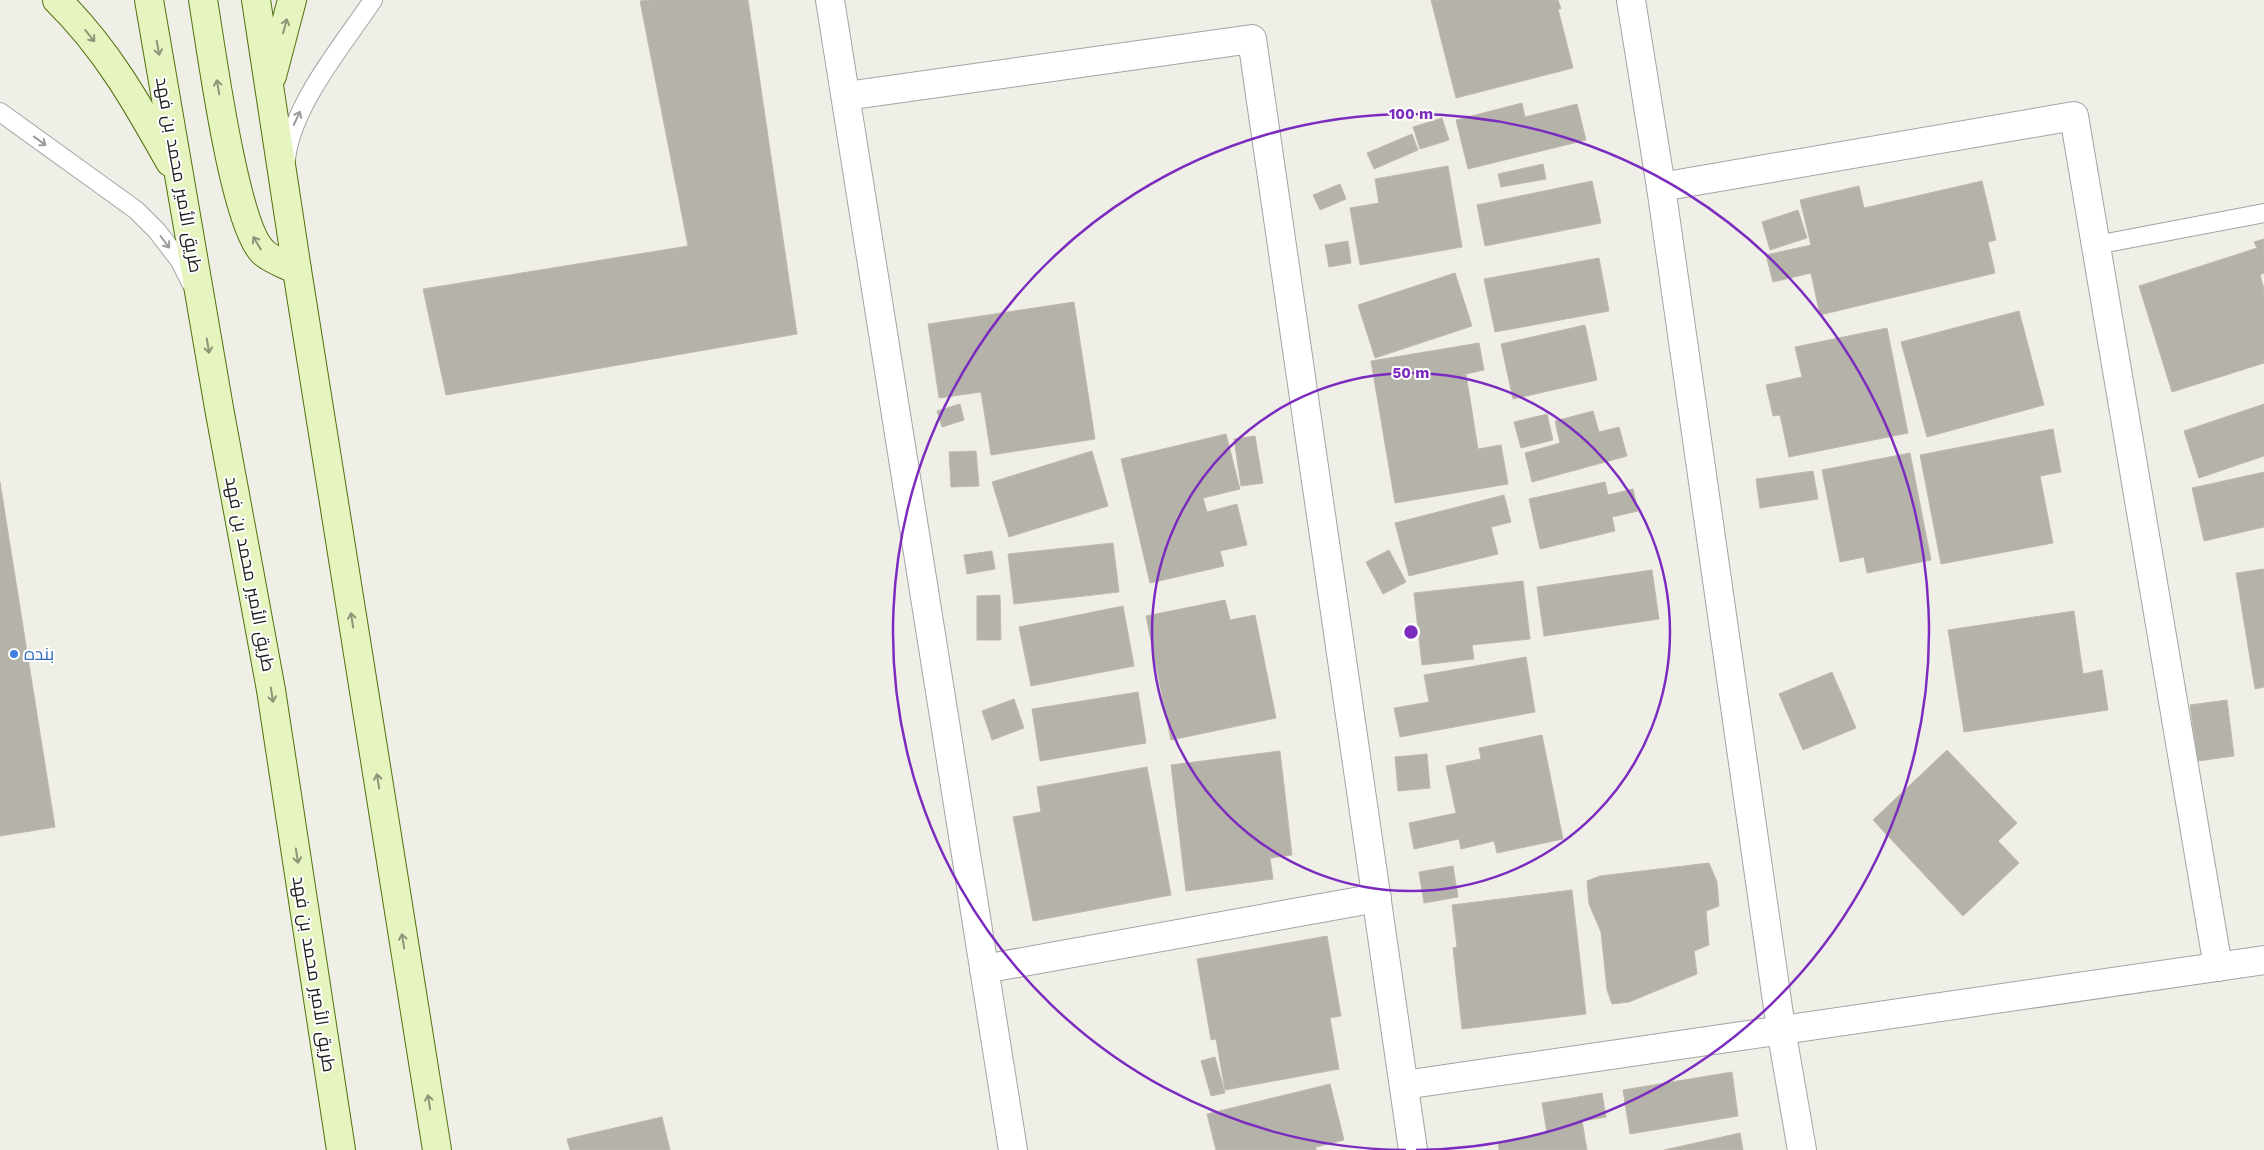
<svg xmlns="http://www.w3.org/2000/svg" width="2264" height="1150" font-family="'Work Sans',Cairo,sans-serif">
  <rect width="100%" height="100%" fill="#f0efe7"/>
  <g fill="#b5b2aa" stroke="#c1b9ab">
    <path d="M 650,0 L 748,0 L 797,334 L 446,395 L 423,289 L 688,246 L 640,1 Z"/>
    <path d="M 1431,0 L 1558,0 L 1561,9 L 1558,9 L 1573,68 L 1456,98 Z"/>
    <path d="M 1522,103 L 1525,117 L 1577,104 L 1586,140 L 1468,169 L 1456,120 Z"/>
    <path d="M 1442,118 L 1449,140 L 1420,149 L 1413,127 Z"/>
    <path d="M 1412,134 L 1418,150 L 1374,169 L 1367,153 Z"/>
    <path d="M 1543,164 L 1546,179 L 1501,187 L 1498,174 Z"/>
    <path d="M 1448,166 L 1462,247 L 1360,265 L 1350,208 L 1379,203 L 1375,179 Z"/>
    <path d="M 1592,181 L 1601,223 L 1485,246 L 1477,205 Z"/>
    <path d="M 1982,181 L 1996,240 L 1988,242 L 1995,273 L 1820,315 L 1811,273 L 1773,282 L 1766,255 L 1811,245 L 1800,200 L 1859,186 L 1864,208 Z"/>
    <path d="M 1340,184 L 1346,199 L 1320,210 L 1313,195 Z"/>
    <path d="M 1798,210 L 1807,238 L 1770,250 L 1762,222 Z"/>
    <path d="M 2264,239 L 2264,273 L 2260,275 L 2264,289 L 2264,363 L 2172,392 L 2139,286 L 2257,248 L 2254,242 Z"/>
    <path d="M 1348,241 L 1351,263 L 1329,267 L 1325,245 Z"/>
    <path d="M 1599,258 L 1609,311 L 1495,332 L 1484,279 Z"/>
    <path d="M 1455,273 L 1472,326 L 1375,358 L 1358,305 Z"/>
    <path d="M 1074,302 L 1095,439 L 991,455 L 981,392 L 939,398 L 928,324 Z"/>
    <path d="M 2019,311 L 2044,405 L 1927,437 L 1901,342 Z"/>
    <path d="M 1585,325 L 1597,380 L 1513,399 L 1501,344 Z"/>
    <path d="M 1887,328 L 1908,433 L 1789,457 L 1780,415 L 1773,416 L 1766,385 L 1802,377 L 1795,347 Z"/>
    <path d="M 1479,343 L 1484,370 L 1466,374 L 1478,449 L 1501,445 L 1508,484 L 1395,503 L 1371,361 Z"/>
    <path d="M 960,404 L 964,420 L 942,427 L 937,411 Z"/>
    <path d="M 2264,404 L 2264,456 L 2199,478 L 2184,431 Z"/>
    <path d="M 1593,411 L 1599,432 L 1619,427 L 1627,456 L 1532,482 L 1525,453 L 1560,443 L 1555,421 Z"/>
    <path d="M 1547,414 L 1553,440 L 1521,448 L 1514,422 Z"/>
    <path d="M 2053,429 L 2061,472 L 2040,476 L 2053,543 L 1941,564 L 1920,455 Z"/>
    <path d="M 1226,434 L 1240,489 L 1203,498 L 1207,512 L 1237,504 L 1247,545 L 1220,551 L 1224,566 L 1150,583 L 1121,459 Z"/>
    <path d="M 1255,436 L 1263,483 L 1241,486 L 1234,439 Z"/>
    <path d="M 976,451 L 979,486 L 951,487 L 949,452 Z"/>
    <path d="M 1092,451 L 1108,506 L 1009,537 L 992,482 Z"/>
    <path d="M 1910,453 L 1931,560 L 1867,573 L 1864,557 L 1840,562 L 1822,470 Z"/>
    <path d="M 1813,471 L 1818,499 L 1760,508 L 1756,479 Z"/>
    <path d="M 2264,472 L 2264,527 L 2204,541 L 2192,488 Z"/>
    <path d="M 0,482 L 55,827 L 0,836 Z"/>
    <path d="M 1605,482 L 1608,495 L 1633,489 L 1638,511 L 1612,517 L 1615,531 L 1540,549 L 1529,499 Z"/>
    <path d="M 1504,495 L 1511,522 L 1491,527 L 1498,554 L 1409,576 L 1395,523 Z"/>
    <path d="M 1113,543 L 1119,592 L 1014,604 L 1008,554 Z"/>
    <path d="M 1389,550 L 1406,582 L 1383,594 L 1366,562 Z"/>
    <path d="M 992,551 L 995,569 L 967,574 L 964,555 Z"/>
    <path d="M 2264,569 L 2264,687 L 2255,689 L 2236,573 Z"/>
    <path d="M 1652,570 L 1659,619 L 1544,636 L 1537,587 Z"/>
    <path d="M 1523,581 L 1530,639 L 1472,645 L 1474,659 L 1422,665 L 1414,593 Z"/>
    <path d="M 1000,595 L 1001,640 L 977,640 L 977,596 Z"/>
    <path d="M 1225,600 L 1230,620 L 1255,615 L 1276,718 L 1171,740 L 1146,616 Z"/>
    <path d="M 1123,606 L 1134,666 L 1031,686 L 1019,627 Z"/>
    <path d="M 2074,611 L 2083,674 L 2102,670 L 2108,710 L 1964,732 L 1948,630 Z"/>
    <path d="M 1526,657 L 1535,712 L 1400,737 L 1394,708 L 1429,702 L 1424,675 Z"/>
    <path d="M 1832,672 L 1856,728 L 1803,750 L 1779,694 Z"/>
    <path d="M 1138,692 L 1146,743 L 1040,761 L 1032,709 Z"/>
    <path d="M 1014,699 L 1024,728 L 992,740 L 982,711 Z"/>
    <path d="M 2227,700 L 2234,756 L 2198,761 L 2190,705 Z"/>
    <path d="M 1542,735 L 1563,839 L 1497,853 L 1494,841 L 1461,849 L 1459,839 L 1414,849 L 1409,823 L 1456,813 L 1446,766 L 1481,759 L 1479,748 Z"/>
    <path d="M 1947,750 L 2017,823 L 1998,841 L 2019,863 L 1963,916 L 1873,820 Z"/>
    <path d="M 1280,751 L 1292,855 L 1270,858 L 1273,879 L 1186,891 L 1171,765 Z"/>
    <path d="M 1427,754 L 1430,788 L 1398,791 L 1395,757 Z"/>
    <path d="M 1147,767 L 1171,895 L 1033,921 L 1013,817 L 1041,812 L 1037,787 Z"/>
    <path d="M 1709,863 L 1717,882 L 1719,906 L 1706,911 L 1709,945 L 1694,951 L 1697,974 L 1629,1002 L 1612,1004 L 1607,990 L 1601,932 L 1589,904 L 1587,881 L 1600,876 Z"/>
    <path d="M 1453,866 L 1458,897 L 1424,903 L 1419,872 Z"/>
    <path d="M 1572,890 L 1586,1014 L 1462,1029 L 1453,948 L 1457,947 L 1452,905 Z"/>
    <path d="M 1327,936 L 1341,1016 L 1330,1018 L 1339,1069 L 1225,1090 L 1216,1039 L 1211,1040 L 1197,959 Z"/>
    <path d="M 1215,1057 L 1225,1093 L 1211,1096 L 1201,1061 Z"/>
    <path d="M 1732,1072 L 1738,1116 L 1630,1134 L 1623,1090 Z"/>
    <path d="M 1330,1084 L 1344,1140 L 1316,1147 L 1316,1150 L 1216,1150 L 1207,1114 Z"/>
    <path d="M 1602,1093 L 1606,1117 L 1582,1121 L 1587,1150 L 1499,1150 L 1498,1142 L 1547,1133 L 1542,1103 Z"/>
    <path d="M 662,1117 L 670,1150 L 570,1150 L 567,1139 Z"/>
    <path d="M 1740,1133 L 1743,1150 L 1664,1150 Z"/>
  </g>
  <g fill="none" stroke-linecap="round" stroke-linejoin="round">
    <defs>
      <g id="lane">
        <path d="M 0,112 L 136,210 L 157,231 L 180,261 L 191,283"/>
        <path d="M 286,159 C 292,105 343,45 373,0"/>
        <path d="M 2096,245 L 2264,213"/>
      </g>
      <g id="street">
        <path d="M 830,0 L 1013,1150"/>
        <path d="M 1631,0 L 1661,187 L 1781,1029 L 1802,1150"/>
        <path d="M 846,96 L 1252,39 L 1413,1150"/>
        <path d="M 1661,187 L 2074,116 L 2218,967"/>
        <path d="M 984,969 L 1377,898"/>
        <path d="M 1404,1085 L 2264,960"/>
      </g>
      <g id="secondary">
        <path d="M 57,0 C 106,48 137,103 170,162"/>
        <path d="M 149,0 L 219,408 L 271,690 L 341,1150"/>
        <path d="M 203,0 C 211,47 234,225 263,252 C 271,260 287,265 297,270"/>
        <path d="M 256,0 L 297,270 L 437,1150"/>
        <path d="M 272,76 L 292,0"/>
      </g>
    </defs>
    <use href="#lane" stroke="#a4a4a4" stroke-width="20"/>
    <use href="#street" stroke="#a4a4a4" stroke-width="30"/>
    <use href="#secondary" stroke="#4f710e" stroke-width="30"/>
    <use href="#lane" stroke="#fff" stroke-width="18"/>
    <use href="#street" stroke="#fff" stroke-width="28"/>
    <use href="#secondary" stroke="#e6f5c0" stroke-width="28"/>
  </g>
  <defs><path id="oneway-shaft" d="M-6 0H5M1.5-3L5.5 0L1.5 3" fill="none" stroke-width="1.6" stroke-linecap="round" stroke-linejoin="round" transform="scale(1.25)"/></defs>
  <g stroke="#8d9578">
    <use href="#oneway-shaft" transform="translate(285 26) rotate(-75)"/>
    <use href="#oneway-shaft" transform="translate(90 36) rotate(51)"/>
    <use href="#oneway-shaft" transform="translate(158 48) rotate(80)"/>
    <use href="#oneway-shaft" transform="translate(218 87) rotate(-100)"/>
    <use href="#oneway-shaft" transform="translate(257 243) rotate(-121)"/>
    <use href="#oneway-shaft" transform="translate(208 346) rotate(81)"/>
    <use href="#oneway-shaft" transform="translate(352 620) rotate(-99)"/>
    <use href="#oneway-shaft" transform="translate(272 695) rotate(81)"/>
    <use href="#oneway-shaft" transform="translate(378 781) rotate(-99)"/>
    <use href="#oneway-shaft" transform="translate(297 856) rotate(81)"/>
    <use href="#oneway-shaft" transform="translate(403 941) rotate(-99)"/>
    <use href="#oneway-shaft" transform="translate(429 1102) rotate(-99)"/>
  </g>
  <g stroke="#9b9b9b">
    <use href="#oneway-shaft" transform="translate(297 118) rotate(-65)"/>
    <use href="#oneway-shaft" transform="translate(40 141) rotate(36)"/>
    <use href="#oneway-shaft" transform="translate(165 242) rotate(53)"/>
  </g>
  <g fill="none" stroke="#7b2cbf" stroke-width="2.5">
    <circle cx="1411" cy="632" r="259"/>
    <path d="M1406 1150A518 518 0 1 1 1416 1150"/>
  </g>
  <circle fill="#3f7fe0" stroke="#fff" stroke-width="2" cx="14" cy="654" r="5"/>
  <g text-anchor="middle" stroke-width="4" stroke-linejoin="round" paint-order="stroke">
    <g font-size="18" fill="#202020" stroke="#fff">
      <text transform="translate(179 175) rotate(80)" y="6">طريق الأمير محمد بن فهد</text>
      <text transform="translate(250 574) rotate(79)" y="6">طريق الأمير محمد بن فهد</text>
      <text transform="translate(314 974) rotate(81)" y="6">طريق الأمير محمد بن فهد</text>
    </g>
    <g font-size="18" fill="#366cbe" stroke="#fff" text-anchor="start">
      <text x="24" y="660">بنده</text>
    </g>
  </g>
  <circle cx="1411" cy="632" r="8" fill="#7b2cbf" stroke="#fff" stroke-width="2.5"/>
  <g font-size="15" text-anchor="middle" font-weight="bold" fill="#7b2cbf" stroke="#fff" stroke-width="4" stroke-linejoin="round" paint-order="stroke">
    <text x="1411" y="119">100 m</text>
    <text x="1411" y="378">50 m</text>
  </g>
</svg>
